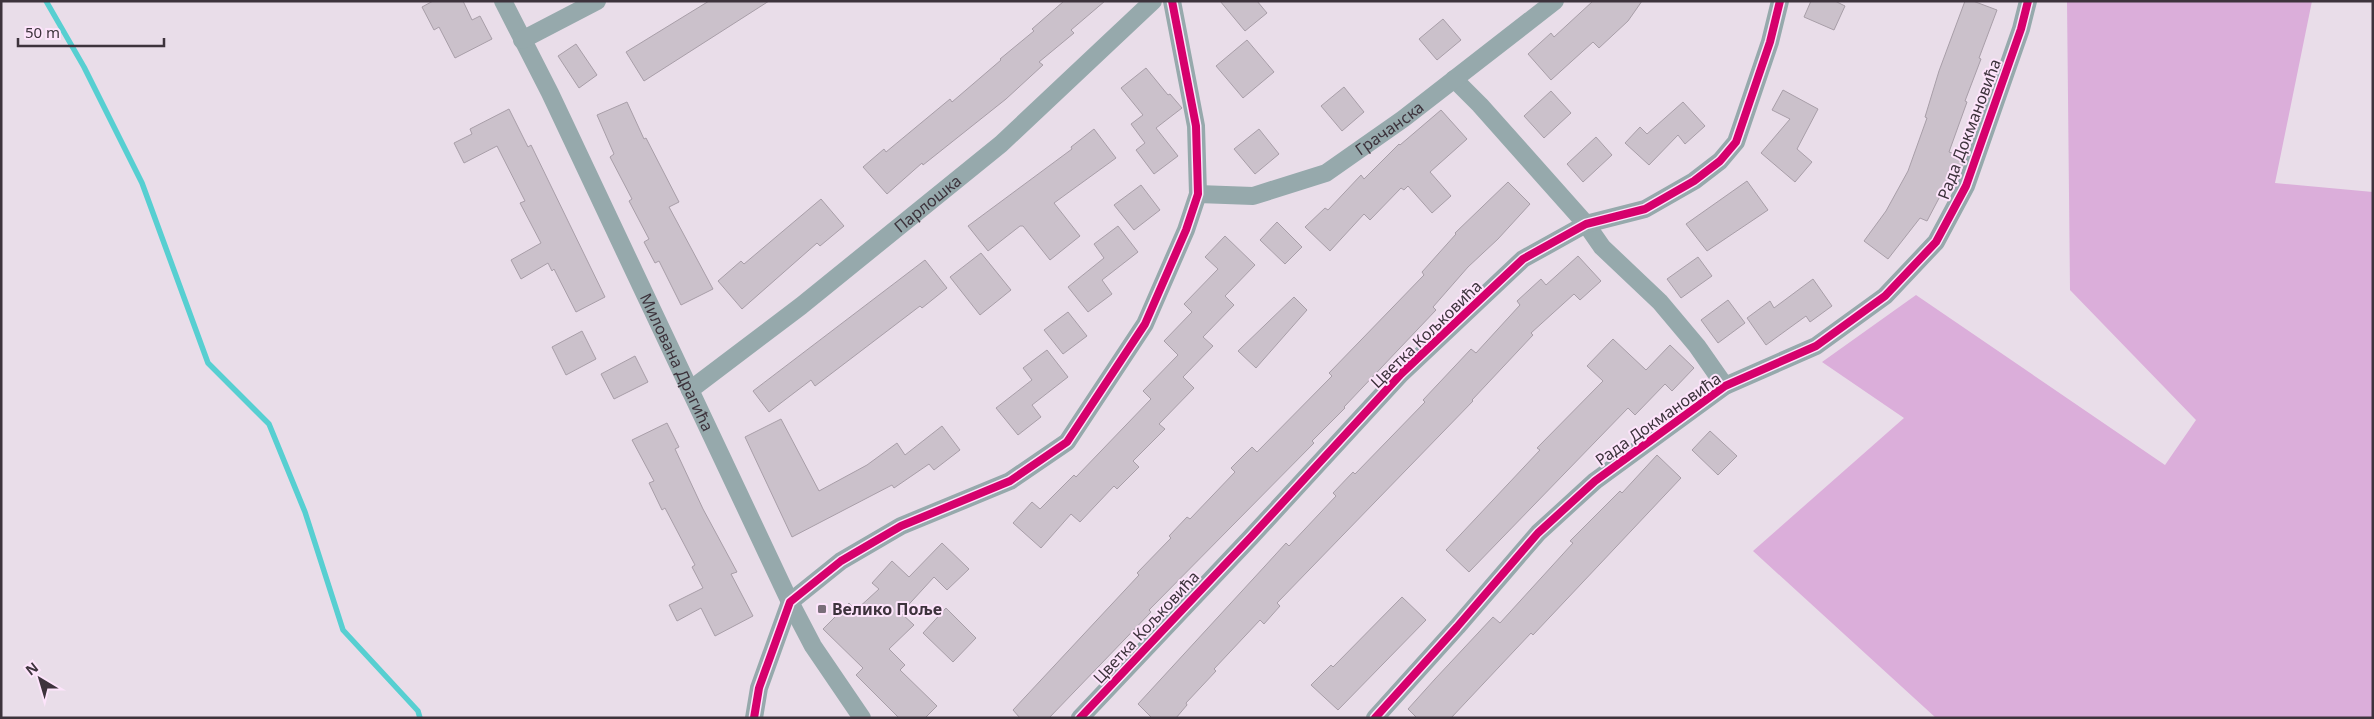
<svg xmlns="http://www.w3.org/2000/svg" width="2374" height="719" font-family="'Noto Sans',sans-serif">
  <rect width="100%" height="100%" fill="#e9dde9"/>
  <path fill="#dbaeda" d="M 2067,1 L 2312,1 L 2275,183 L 2373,192 L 2373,718 L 1936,718 L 1753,551 L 1904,418 L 1822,362 L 1916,295 L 2165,465 L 2196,420 L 2070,290 Z"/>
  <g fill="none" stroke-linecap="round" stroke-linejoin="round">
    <path stroke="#57cfd1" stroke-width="5.5" d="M 46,1 L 84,67 L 142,183 L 208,363 L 269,424 L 305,512 L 343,630 L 418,711 L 420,718"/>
  </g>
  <g fill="#cbc1cb" stroke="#a89ea8">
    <path d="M 433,1 L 463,1 L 472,20 L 480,16 L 492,39 L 455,58 L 439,27 L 434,30 L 422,7 Z"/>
    <path d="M 709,1 L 769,1 L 644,81 L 626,52 Z"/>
    <path d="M 1064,1 L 1105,1 L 1071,30 L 1074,33 L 1039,62 L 1043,65 L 1006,99 L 923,165 L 922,163 L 887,194 L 863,167 L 884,149 L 886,152 L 950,99 L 952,102 L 1001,60 L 1000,59 L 1034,31 L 1032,29 Z"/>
    <path d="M 1220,1 L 1257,1 L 1267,13 L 1245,31 Z"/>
    <path d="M 1593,1 L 1642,1 L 1628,21 L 1599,48 L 1593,42 L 1551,80 L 1528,54 L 1551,33 L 1554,37 Z"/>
    <path d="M 1811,1 L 1835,1 L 1845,6 L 1834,30 L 1804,17 Z"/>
    <path d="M 1965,1 L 1973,1 L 1997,10 L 1979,58 L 1981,59 L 1965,101 L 1967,102 L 1949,152 L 1965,158 L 1955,184 L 1948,181 L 1927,221 L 1920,218 L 1888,259 L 1864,241 L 1886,211 L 1908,171 L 1927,118 L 1925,117 L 1939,71 Z"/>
    <path d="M 1443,19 L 1461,40 L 1437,60 L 1419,39 Z"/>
    <path d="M 1247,40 L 1274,72 L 1243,98 L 1216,66 Z"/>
    <path d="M 576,44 L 597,75 L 579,88 L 558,56 Z"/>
    <path d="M 1146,68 L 1168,95 L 1170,94 L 1182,108 L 1156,128 L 1178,156 L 1154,174 L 1136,150 L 1145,143 L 1131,124 L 1143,115 L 1121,88 Z"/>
    <path d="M 1344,87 L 1364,112 L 1342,131 L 1321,106 Z"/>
    <path d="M 1783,90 L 1818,109 L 1797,149 L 1812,162 L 1795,182 L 1761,153 L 1790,119 L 1772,110 Z"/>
    <path d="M 1551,91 L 1571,113 L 1544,138 L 1524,116 Z"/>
    <path d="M 627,102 L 644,139 L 646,138 L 679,202 L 669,207 L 713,289 L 681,305 L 659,261 L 655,263 L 644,242 L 649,239 L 629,201 L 632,199 L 610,157 L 614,154 L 597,115 Z"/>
    <path d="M 1683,102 L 1705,126 L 1685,144 L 1678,135 L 1649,165 L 1625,143 L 1640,127 L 1647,134 Z"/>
    <path d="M 509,109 L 528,147 L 531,145 L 605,297 L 576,312 L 554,269 L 552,271 L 548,263 L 521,279 L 511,260 L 541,243 L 520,203 L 525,201 L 497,146 L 464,163 L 454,143 L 472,134 L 470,129 Z"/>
    <path d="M 1441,110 L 1467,139 L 1430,172 L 1451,196 L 1432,213 L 1408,186 L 1404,190 L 1401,188 L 1370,220 L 1364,214 L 1330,251 L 1305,227 L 1325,208 L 1328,210 L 1361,175 L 1364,179 L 1399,144 L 1400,145 Z"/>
    <path d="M 1094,129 L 1116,158 L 1054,203 L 1080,236 L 1050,260 L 1023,226 L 1020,226 L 988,251 L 968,226 L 1072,149 L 1071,147 Z"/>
    <path d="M 1259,129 L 1279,154 L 1255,174 L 1234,149 Z"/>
    <path d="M 1596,137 L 1612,155 L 1583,182 L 1567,164 Z"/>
    <path d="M 1747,181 L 1768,210 L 1707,251 L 1686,224 Z"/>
    <path d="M 1508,182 L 1530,204 L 1498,239 L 1468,267 L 1433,307 L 1436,310 L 1344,407 L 1345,408 L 1312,441 L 1314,443 L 1149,610 L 1151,612 L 1049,718 L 1020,718 L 1013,710 L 1139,575 L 1137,573 L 1171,538 L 1169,536 L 1187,517 L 1190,519 L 1235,472 L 1231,468 L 1252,447 L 1257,452 L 1332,376 L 1329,373 L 1424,275 L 1422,272 L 1456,234 L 1455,233 Z"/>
    <path d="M 1141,185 L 1160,210 L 1134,230 L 1114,205 Z"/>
    <path d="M 821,199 L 844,226 L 820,246 L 817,243 L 742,309 L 718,281 L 741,261 L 744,264 Z"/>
    <path d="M 1277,222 L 1302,247 L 1285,264 L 1260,240 Z"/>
    <path d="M 1118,226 L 1138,252 L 1102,280 L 1112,294 L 1088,312 L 1068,287 L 1104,258 L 1094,244 Z"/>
    <path d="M 1225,236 L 1255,265 L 1225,296 L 1234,305 L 1203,337 L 1213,346 L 1183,377 L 1194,388 L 1159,424 L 1165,429 L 1133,461 L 1139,467 L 1117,489 L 1114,486 L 1080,522 L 1071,514 L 1041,548 L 1013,523 L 1032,502 L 1040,509 L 1074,475 L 1076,477 L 1151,399 L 1143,391 L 1178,355 L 1164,341 L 1192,312 L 1184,304 L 1218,269 L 1205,257 Z"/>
    <path d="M 981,253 L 1011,290 L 980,315 L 950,277 Z"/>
    <path d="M 1578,256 L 1601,281 L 1580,300 L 1574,294 L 1531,333 L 1533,335 L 1472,400 L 1473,401 L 1277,603 L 1280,606 L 1264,624 L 1260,620 L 1214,669 L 1216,671 L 1186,703 L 1187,705 L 1176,718 L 1152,718 L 1138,704 L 1265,566 L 1286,543 L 1289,546 L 1336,496 L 1333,493 L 1353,472 L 1355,474 L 1425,402 L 1423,400 L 1471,349 L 1476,353 L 1520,305 L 1517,301 L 1541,279 L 1546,285 Z"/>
    <path d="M 1698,257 L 1712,276 L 1681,298 L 1667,279 Z"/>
    <path d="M 925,260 L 947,288 L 922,308 L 920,306 L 815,386 L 811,380 L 769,412 L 753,391 Z"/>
    <path d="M 1813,279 L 1832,306 L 1810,322 L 1806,316 L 1766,345 L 1747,318 L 1770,301 L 1774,308 Z"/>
    <path d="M 1294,297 L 1307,310 L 1256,368 L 1238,351 Z"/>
    <path d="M 1728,300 L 1745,323 L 1718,343 L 1701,320 Z"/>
    <path d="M 1068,312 L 1087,336 L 1063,354 L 1044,330 Z"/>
    <path d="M 582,331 L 596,359 L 566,375 L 552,347 Z"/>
    <path d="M 1613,339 L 1646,370 L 1670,345 L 1694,368 L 1672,391 L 1665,384 L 1635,415 L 1628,408 L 1469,572 L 1446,550 L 1540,450 L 1537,448 L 1603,381 L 1587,366 Z"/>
    <path d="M 1047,350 L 1068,377 L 1032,405 L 1041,417 L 1018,435 L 996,408 L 1032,380 L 1023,368 Z"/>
    <path d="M 635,356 L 648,382 L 614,399 L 601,374 Z"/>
    <path d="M 781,419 L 819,491 L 867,465 L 897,443 L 905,455 L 942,426 L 960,450 L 934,470 L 929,464 L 894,488 L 892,485 L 792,537 L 745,437 Z"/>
    <path d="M 667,423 L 679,447 L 675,449 L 703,509 L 737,572 L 731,574 L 753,616 L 715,636 L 701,608 L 677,621 L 669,605 L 703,588 L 692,567 L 695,565 L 665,508 L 662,510 L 649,483 L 654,481 L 632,440 Z"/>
    <path d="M 1710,431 L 1737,456 L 1718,475 L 1692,450 Z"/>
    <path d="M 1657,455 L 1681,478 L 1533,635 L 1531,633 L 1451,718 L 1417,718 L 1408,709 L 1435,679 L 1493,617 L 1500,623 L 1573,543 L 1570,541 L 1620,491 L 1622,493 Z"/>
    <path d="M 942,543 L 969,569 L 947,590 L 934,577 L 901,613 L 914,625 L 889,649 L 905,665 L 900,670 L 937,706 L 925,718 L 899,718 L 856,675 L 863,668 L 823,629 L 849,603 L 856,610 L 879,589 L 872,583 L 892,561 L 909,577 Z"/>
    <path d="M 1402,597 L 1426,620 L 1338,710 L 1311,685 L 1331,665 L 1333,667 Z"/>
    <path d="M 946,608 L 976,638 L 953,662 L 923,633 Z"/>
  </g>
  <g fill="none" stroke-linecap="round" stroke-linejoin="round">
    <g stroke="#96a9ac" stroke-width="18">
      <path id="s1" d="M 503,1 L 550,93 L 790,602 L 813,646 L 862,718"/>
      <path d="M 522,40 L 597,1"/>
      <path d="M 1454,79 L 1480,105 L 1586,224 L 1602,247 L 1660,302 L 1697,346 L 1725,386"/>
      <path id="s2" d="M 1198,194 L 1253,196 L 1326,173 L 1403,119 L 1555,1"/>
      <path id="s3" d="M 690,390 L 801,306 L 1001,144 L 1153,1"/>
      <path d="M 754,718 L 759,688 L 790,602 L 841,561 L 901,526 L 1010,481 L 1067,442 L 1145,324 L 1186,230 L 1198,194 L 1196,126 L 1172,1"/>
      <path d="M 1080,718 L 1251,537 L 1401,374 L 1523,259 L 1586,224 L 1645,209 L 1694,181 L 1720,161 L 1736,142 L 1770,42 L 1780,1"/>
      <path d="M 1375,718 L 1457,627 L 1538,533 L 1595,481 L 1725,386 L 1816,346 L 1885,296 L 1936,242 L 1966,186 L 2021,29 L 2028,1"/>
    </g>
    <defs>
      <g id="cycleway">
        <path d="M 754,718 L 759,688 L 790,602 L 841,561 L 901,526 L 1010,481 L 1067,442 L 1145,324 L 1186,230 L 1198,194 L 1196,126 L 1172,1"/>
        <path d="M 1080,718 L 1251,537 L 1401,374 L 1523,259 L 1586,224 L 1645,209 L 1694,181 L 1720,161 L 1736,142 L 1770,42 L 1780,1"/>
        <path d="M 1375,718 L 1457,627 L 1538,533 L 1595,481 L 1725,386 L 1816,346 L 1885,296 L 1936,242 L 1966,186 L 2021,29 L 2028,1"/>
      </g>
    </defs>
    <use href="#cycleway" stroke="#fde4fb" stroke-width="11"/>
    <use href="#cycleway" stroke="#d6006c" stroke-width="8"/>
  </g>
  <rect fill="#796e79" stroke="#fde4fb" stroke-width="2" x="817" y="604" width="10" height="10" rx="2.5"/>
  <g text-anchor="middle" stroke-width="4" stroke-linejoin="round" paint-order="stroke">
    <g font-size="16" fill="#3d333c" stroke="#fde4fb">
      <text dy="6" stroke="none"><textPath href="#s2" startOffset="209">Грачанска</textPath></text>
      <text transform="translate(1969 129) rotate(-69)" y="6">Рада Докмановића</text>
      <text dy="6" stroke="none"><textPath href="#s3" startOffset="302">Парлошка</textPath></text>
      <text transform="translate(1426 334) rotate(-44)" y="6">Цветка Кољковића</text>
      <text dy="6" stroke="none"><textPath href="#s1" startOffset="401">Милована Драгића</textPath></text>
      <text transform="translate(1658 419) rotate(-35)" y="6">Рада Докмановића</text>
      <text transform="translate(1146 627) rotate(-47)" y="6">Цветка Кољковића</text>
    </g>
    <g font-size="16" font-weight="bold" fill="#3d333c" stroke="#fde4fb" text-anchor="start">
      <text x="832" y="615">Велико Поље</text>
    </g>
  </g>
  <rect width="2374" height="719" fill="none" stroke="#3d333c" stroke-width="5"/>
  <g transform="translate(40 679) rotate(322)" stroke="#fde4fb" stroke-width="4" paint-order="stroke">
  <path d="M0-4L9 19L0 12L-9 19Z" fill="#3d333c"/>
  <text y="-8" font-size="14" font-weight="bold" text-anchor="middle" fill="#3d333c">N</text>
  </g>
  <path d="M18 38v8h146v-8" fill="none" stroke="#3d333c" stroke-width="2.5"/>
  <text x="25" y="38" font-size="15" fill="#3d333c" stroke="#fde4fb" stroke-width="4" paint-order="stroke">50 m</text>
</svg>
